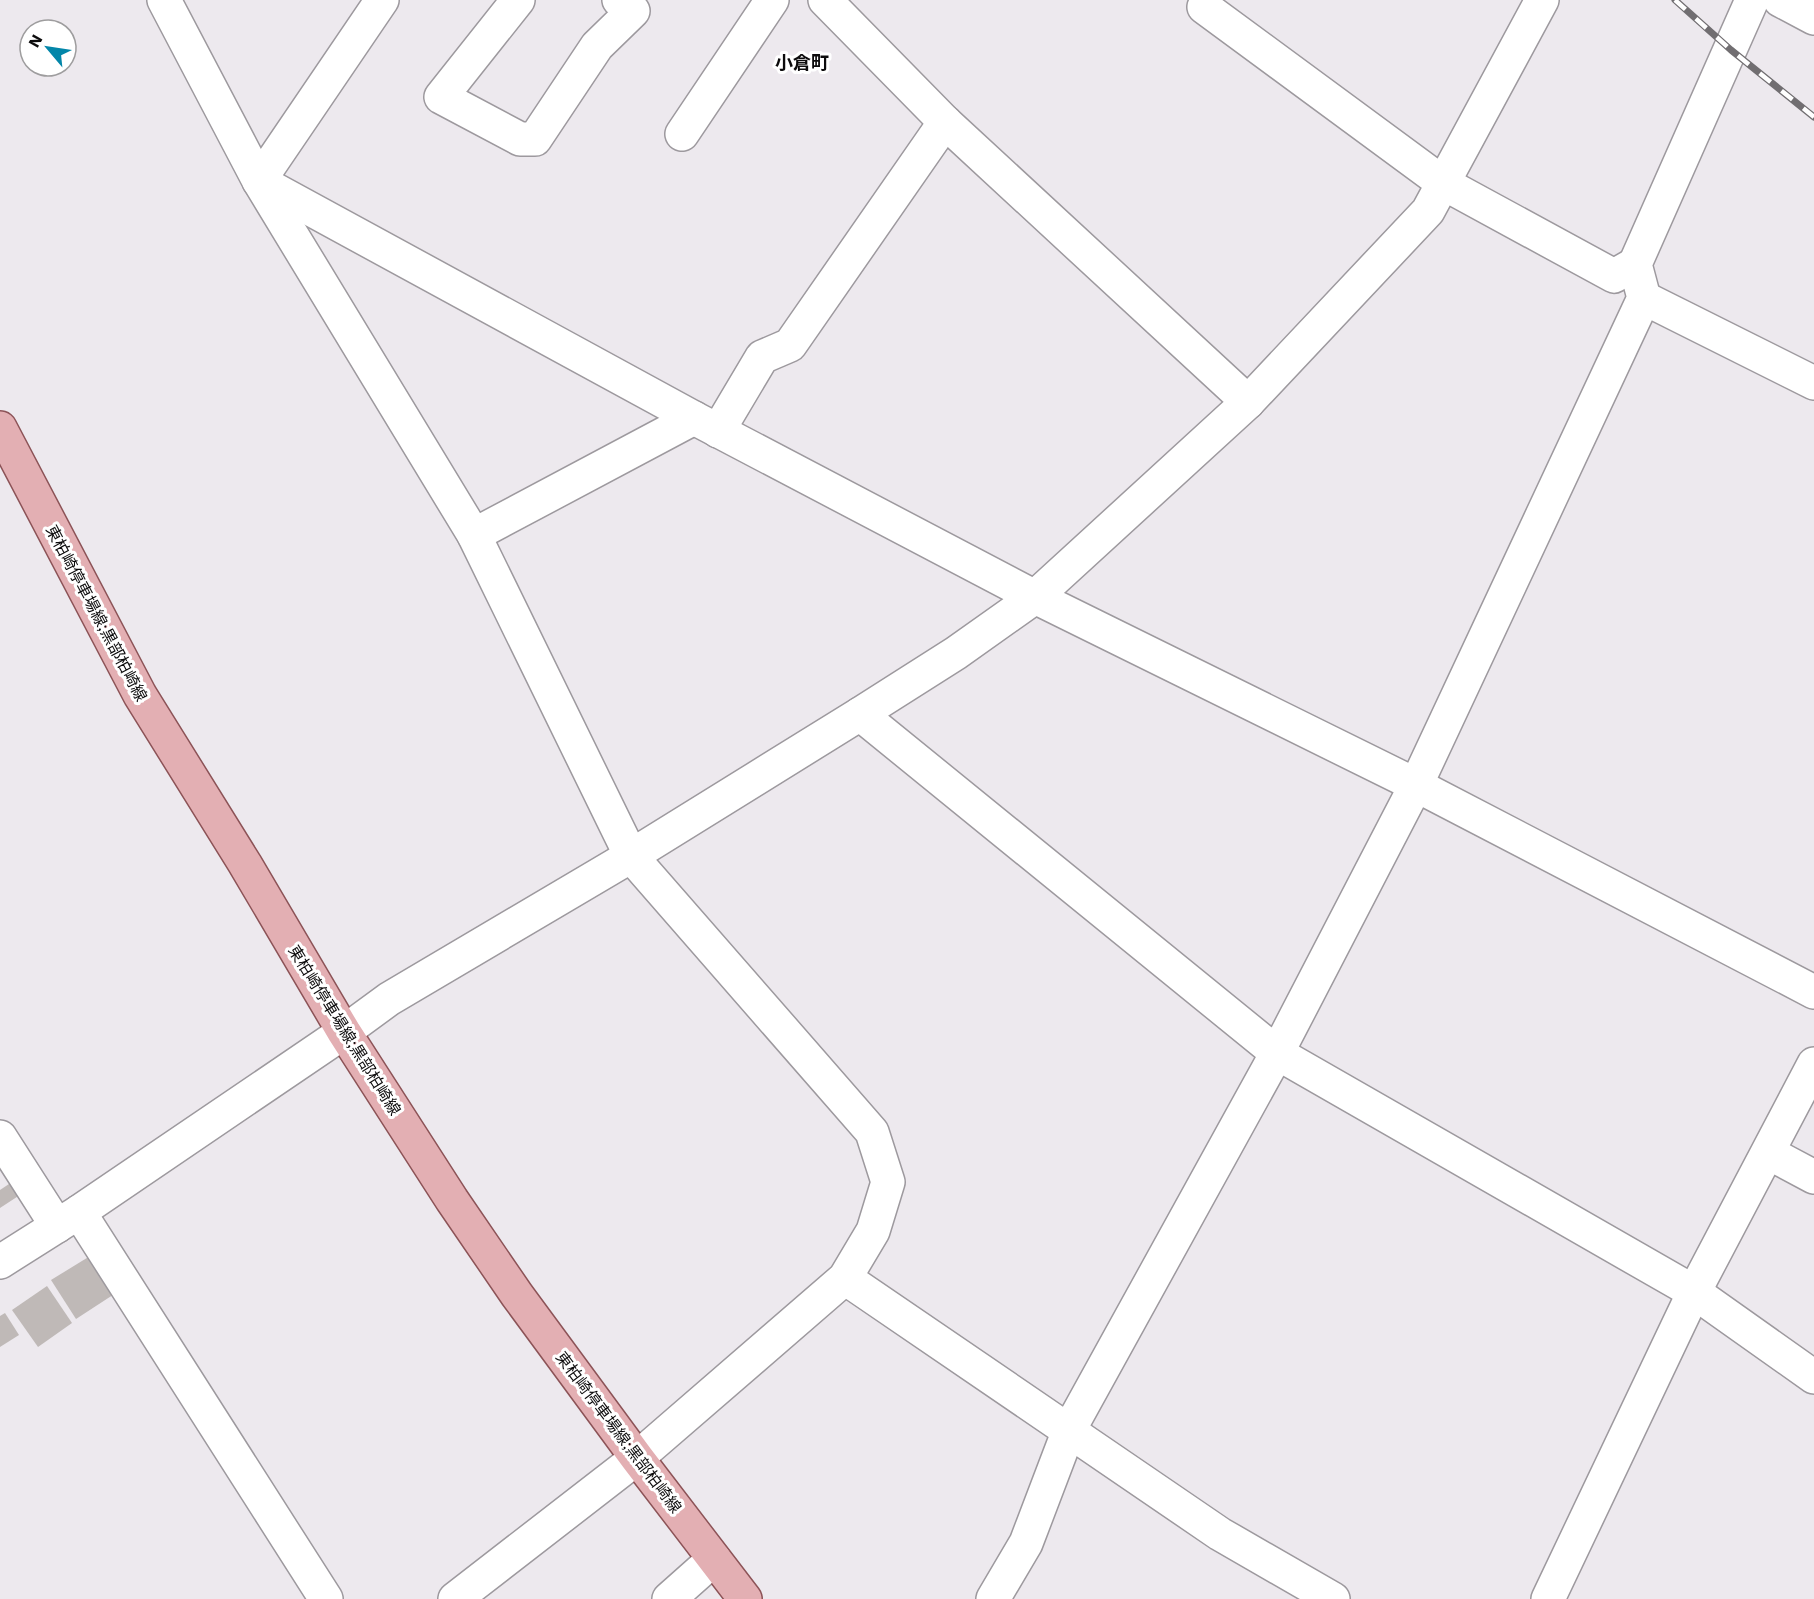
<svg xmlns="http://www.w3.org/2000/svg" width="1814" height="1599" font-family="'Work Sans','Noto Sans JP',sans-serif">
  <rect width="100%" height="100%" fill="#ede9ee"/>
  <g fill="#bfb9b7">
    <path d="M 18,1178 L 26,1191 L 0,1208 L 0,1190 Z"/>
    <path d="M 95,1253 L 119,1291 L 76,1319 L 51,1280 Z"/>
    <path d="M 47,1286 L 72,1323 L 38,1347 L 12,1310 Z"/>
    <path d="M 5,1313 L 19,1335 L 0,1347 L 0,1316 Z"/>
  </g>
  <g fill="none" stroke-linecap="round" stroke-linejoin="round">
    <defs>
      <g id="minor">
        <path d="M 164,0 L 259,181 L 474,535 L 631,856 L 872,1132 L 888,1182 L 873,1231 L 845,1278 L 637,1458 L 455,1599"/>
        <path d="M 382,0 L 259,181 L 694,418 L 1035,597 L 1416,785 L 1814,992"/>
        <path d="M 518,0 L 441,97 L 520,139 L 535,139 L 597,46 L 633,11 L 619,0"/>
        <path d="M 825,0 L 945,122 L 1248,402"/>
        <path d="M 1780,0 L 1814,18"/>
        <path d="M 1204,7 L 1443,183 L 1614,276 L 1635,264"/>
        <path d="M 682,134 L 772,0"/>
        <path d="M 1644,298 L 1814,383"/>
        <path d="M 718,431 L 762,357 L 790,345 L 945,122"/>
        <path d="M 474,535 L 694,418"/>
        <path d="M 860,714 L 1277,1053 L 1694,1292 L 1814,1377"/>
        <path d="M 0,1137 L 57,1226"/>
        <path d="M 1769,1153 L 1814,1177"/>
        <path d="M 79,1212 L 326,1599"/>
        <path d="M 0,1262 L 79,1212 L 344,1032 L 389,999 L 631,856 L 860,714 L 956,653 L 1035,597 L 1248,402 L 1428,211 L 1542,0"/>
        <path d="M 845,1278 L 1220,1534 L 1333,1599"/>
        <path d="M 669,1599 L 714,1559"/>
        <path d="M 993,1599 L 1026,1543 L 1069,1430 L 1277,1053 L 1416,785 L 1644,298 L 1635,264 L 1752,0"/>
        <path d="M 1548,1599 L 1694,1292 L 1814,1064"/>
      </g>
      <path id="major" d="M 0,428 L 140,695 L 245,864 L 344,1032 L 452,1200 L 517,1295 L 637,1458 L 745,1599"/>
    </defs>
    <use href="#minor" stroke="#9d999e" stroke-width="36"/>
    <use href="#major" stroke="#8c5357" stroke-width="36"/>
    <use href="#minor" stroke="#fff" stroke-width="33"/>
    <use href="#major" stroke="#e3afb3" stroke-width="33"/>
    <defs>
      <path id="rail" d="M 1675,0 L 1731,50 L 1814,117"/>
    </defs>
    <use href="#rail" stroke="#716e71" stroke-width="7"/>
    <use href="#rail" stroke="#fff" stroke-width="4.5" stroke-dasharray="14" stroke-linecap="butt"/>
  </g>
  <g text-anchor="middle" stroke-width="6" stroke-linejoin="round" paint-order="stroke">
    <g font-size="16" fill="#0c0b0c" stroke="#fff">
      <text transform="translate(97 613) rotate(62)" y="6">東柏崎停車場線;黒部柏崎線</text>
      <text transform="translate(345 1030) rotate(58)" y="6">東柏崎停車場線;黒部柏崎線</text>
      <text transform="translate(619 1432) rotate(53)" y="6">東柏崎停車場線;黒部柏崎線</text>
    </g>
    <g font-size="18" font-weight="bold" fill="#0c0b0c" stroke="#fff">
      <text x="802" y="69">小倉町</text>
    </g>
  </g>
  <g transform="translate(48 48) rotate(299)"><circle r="28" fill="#ffffff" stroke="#9e9d9e" stroke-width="1.5"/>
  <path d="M0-4.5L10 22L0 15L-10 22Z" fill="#0386a9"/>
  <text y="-9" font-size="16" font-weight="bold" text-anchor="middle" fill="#0c0b0c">N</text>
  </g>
</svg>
